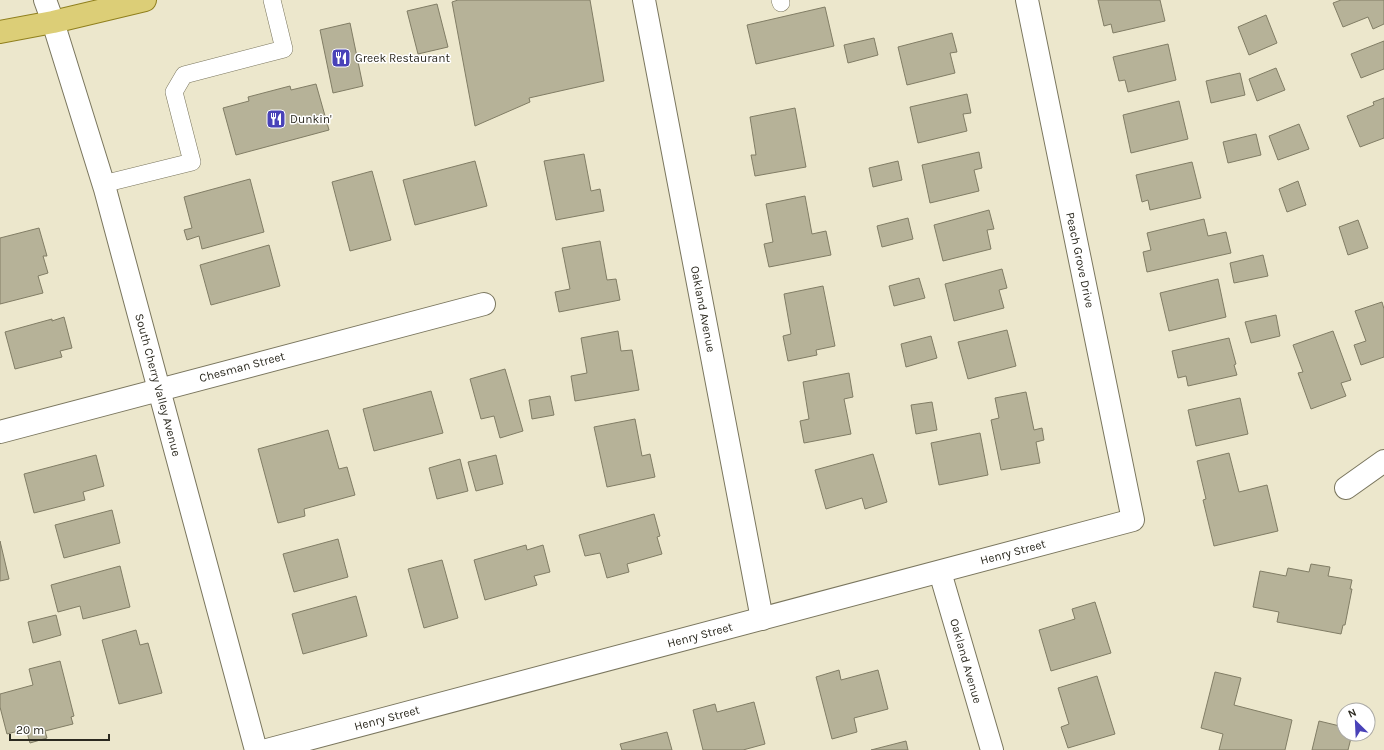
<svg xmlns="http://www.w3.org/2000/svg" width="1384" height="750" font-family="Karla,sans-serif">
  <rect width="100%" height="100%" fill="#ece7cc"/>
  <g fill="#b6b298" stroke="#817d65">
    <path d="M 458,0 L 590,0 L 604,81 L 529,98 L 530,102 L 475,126 L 452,2 Z"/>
    <path d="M 1098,0 L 1160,0 L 1165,21 L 1113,33 L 1111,24 L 1104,26 Z"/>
    <path d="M 1341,0 L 1384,0 L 1384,24 L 1373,29 L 1368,17 L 1343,27 L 1333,3 Z"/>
    <path d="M 437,4 L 448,47 L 418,54 L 407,11 Z"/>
    <path d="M 825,7 L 834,46 L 756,64 L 747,25 Z"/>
    <path d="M 1266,15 L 1277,43 L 1249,55 L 1238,27 Z"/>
    <path d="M 350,23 L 363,86 L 333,93 L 320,30 Z"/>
    <path d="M 952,33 L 957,52 L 950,53 L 955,73 L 907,85 L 898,47 Z"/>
    <path d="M 874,38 L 878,55 L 848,63 L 844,45 Z"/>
    <path d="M 1384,41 L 1384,69 L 1361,78 L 1351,54 Z"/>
    <path d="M 1168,44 L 1176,80 L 1128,92 L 1125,80 L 1119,81 L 1113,57 Z"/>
    <path d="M 1276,68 L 1285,90 L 1257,101 L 1249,79 Z"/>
    <path d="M 1240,73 L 1245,95 L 1211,103 L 1206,81 Z"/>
    <path d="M 316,84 L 329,130 L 236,155 L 223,108 L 249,101 L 248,97 L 290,86 L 291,90 Z"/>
    <path d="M 967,94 L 971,113 L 963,114 L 967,131 L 918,143 L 910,107 Z"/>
    <path d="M 1384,98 L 1384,138 L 1360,147 L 1347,116 L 1374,105 L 1373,102 Z"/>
    <path d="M 1179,101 L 1188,139 L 1131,153 L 1123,115 Z"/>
    <path d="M 795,108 L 806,167 L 755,176 L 751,155 L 756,155 L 750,117 Z"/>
    <path d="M 1299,124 L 1309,149 L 1278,160 L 1269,136 Z"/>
    <path d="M 1256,134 L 1261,155 L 1228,163 L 1223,142 Z"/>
    <path d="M 979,152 L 982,168 L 974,170 L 979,191 L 930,203 L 922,165 Z"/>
    <path d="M 584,154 L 591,191 L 600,189 L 604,211 L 556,220 L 544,161 Z"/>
    <path d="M 475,161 L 487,206 L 415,225 L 403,180 Z"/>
    <path d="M 898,161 L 902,180 L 873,187 L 869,168 Z"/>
    <path d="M 1192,162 L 1201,198 L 1150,210 L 1148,200 L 1142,202 L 1136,175 Z"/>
    <path d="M 372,171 L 391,240 L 350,251 L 332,182 Z"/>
    <path d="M 250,179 L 264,232 L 202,249 L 199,236 L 187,240 L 184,230 L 192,228 L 184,197 Z"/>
    <path d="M 1298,181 L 1306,205 L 1287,212 L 1279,189 Z"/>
    <path d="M 805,196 L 812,234 L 826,231 L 831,255 L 769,267 L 764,244 L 773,242 L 766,204 Z"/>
    <path d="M 989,210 L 994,229 L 987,230 L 991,249 L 943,261 L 934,225 Z"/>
    <path d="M 908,218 L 913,239 L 882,247 L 877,226 Z"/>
    <path d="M 1204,219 L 1208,236 L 1226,232 L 1231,253 L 1147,272 L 1143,252 L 1151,250 L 1147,233 Z"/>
    <path d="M 1358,220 L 1368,248 L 1348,255 L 1339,227 Z"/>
    <path d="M 39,228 L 47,256 L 43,256 L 48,273 L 38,276 L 43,293 L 0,304 L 0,238 Z"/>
    <path d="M 600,241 L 607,280 L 616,279 L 620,300 L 559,312 L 555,292 L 570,289 L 562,248 Z"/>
    <path d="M 269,245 L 280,286 L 211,305 L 200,265 Z"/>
    <path d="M 1263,255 L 1268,276 L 1234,283 L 1230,263 Z"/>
    <path d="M 1002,269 L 1007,288 L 999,290 L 1004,308 L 954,321 L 945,284 Z"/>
    <path d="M 919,278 L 925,298 L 894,306 L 889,286 Z"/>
    <path d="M 1218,279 L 1226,317 L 1169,331 L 1160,293 Z"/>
    <path d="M 823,286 L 835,346 L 816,350 L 817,355 L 788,361 L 783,336 L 791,334 L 784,294 Z"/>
    <path d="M 1382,302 L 1384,309 L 1384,357 L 1361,365 L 1354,345 L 1366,341 L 1355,311 Z"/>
    <path d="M 1276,315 L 1280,336 L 1251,343 L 1245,322 Z"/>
    <path d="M 64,317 L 72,348 L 60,351 L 62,357 L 15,369 L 5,332 L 52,319 L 52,321 Z"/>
    <path d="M 1007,330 L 1016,366 L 968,379 L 958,342 Z"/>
    <path d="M 618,331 L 621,351 L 632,350 L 639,390 L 575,401 L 571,376 L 587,373 L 581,338 Z"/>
    <path d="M 1333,331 L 1351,380 L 1341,383 L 1346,396 L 1311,409 L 1298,373 L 1303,372 L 1293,345 Z"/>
    <path d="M 931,336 L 937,358 L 906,367 L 901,344 Z"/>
    <path d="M 1229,338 L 1236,364 L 1234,365 L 1237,375 L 1188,386 L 1186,376 L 1178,378 L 1172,351 Z"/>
    <path d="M 505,369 L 523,431 L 500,438 L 494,416 L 481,419 L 470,379 Z"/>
    <path d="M 849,373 L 853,397 L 844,399 L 851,434 L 804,443 L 800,421 L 809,419 L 803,382 Z"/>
    <path d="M 431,391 L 443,433 L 374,451 L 363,409 Z"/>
    <path d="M 1026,392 L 1034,430 L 1042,428 L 1044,440 L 1036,442 L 1040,463 L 1001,470 L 991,420 L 999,418 L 995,398 Z"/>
    <path d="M 550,396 L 554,415 L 532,419 L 529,400 Z"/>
    <path d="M 1240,398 L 1248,434 L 1196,446 L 1188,410 Z"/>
    <path d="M 932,402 L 937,430 L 916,434 L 911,405 Z"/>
    <path d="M 635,419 L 642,456 L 650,454 L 655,477 L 607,487 L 594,427 Z"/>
    <path d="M 328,430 L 339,469 L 347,467 L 355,495 L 304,509 L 305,516 L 278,523 L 258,449 Z"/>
    <path d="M 980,433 L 988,475 L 939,485 L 931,443 Z"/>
    <path d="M 1229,453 L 1239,492 L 1267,485 L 1278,531 L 1214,546 L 1203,500 L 1206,499 L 1197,461 Z"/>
    <path d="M 873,454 L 887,502 L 865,509 L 862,498 L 826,509 L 815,470 Z"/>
    <path d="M 96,455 L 104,486 L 83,492 L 85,500 L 34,513 L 24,474 Z"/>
    <path d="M 496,455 L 503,484 L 476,491 L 468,462 Z"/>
    <path d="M 460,459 L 468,491 L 437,499 L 429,468 Z"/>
    <path d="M 112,510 L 120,543 L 64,558 L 55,525 Z"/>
    <path d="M 654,514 L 660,536 L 657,537 L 662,554 L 627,564 L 629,572 L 607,578 L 600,553 L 585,556 L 579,535 Z"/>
    <path d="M 338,539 L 348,577 L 294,592 L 283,554 Z"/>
    <path d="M 0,541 L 9,579 L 0,581 Z"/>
    <path d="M 526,545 L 527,550 L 543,545 L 550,572 L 534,576 L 537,585 L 485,600 L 474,560 Z"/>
    <path d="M 442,560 L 458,618 L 424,628 L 408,569 Z"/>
    <path d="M 1311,564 L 1330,567 L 1328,576 L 1352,580 L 1350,589 L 1352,589 L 1345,625 L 1343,625 L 1341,634 L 1277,622 L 1279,612 L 1253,607 L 1260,571 L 1286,576 L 1288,568 L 1309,572 Z"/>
    <path d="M 120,566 L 130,607 L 83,619 L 80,606 L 58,612 L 51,585 Z"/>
    <path d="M 356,596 L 367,636 L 303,654 L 292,614 Z"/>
    <path d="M 1095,602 L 1111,653 L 1051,671 L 1039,630 L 1075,619 L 1072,609 Z"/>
    <path d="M 56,615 L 61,635 L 33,643 L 28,622 Z"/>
    <path d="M 136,630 L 140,645 L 148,643 L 162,693 L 119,704 L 102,640 Z"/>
    <path d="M 60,661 L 74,716 L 71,717 L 73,724 L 45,731 L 47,738 L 30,743 L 26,729 L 7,734 L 0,707 L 0,694 L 33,685 L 29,669 Z"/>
    <path d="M 839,670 L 841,680 L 878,670 L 888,709 L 854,718 L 857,732 L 832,739 L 816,677 Z"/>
    <path d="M 1215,672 L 1241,678 L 1234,705 L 1292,720 L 1285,750 L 1219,750 L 1223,734 L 1201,728 Z"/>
    <path d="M 1097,676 L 1115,734 L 1068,748 L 1061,727 L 1069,724 L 1058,688 Z"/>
    <path d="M 754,702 L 765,744 L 743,750 L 703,750 L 693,710 L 715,704 L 717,712 Z"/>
    <path d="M 1319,721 L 1344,727 L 1344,734 L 1352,734 L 1348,750 L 1312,750 Z"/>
    <path d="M 667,732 L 672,750 L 622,750 L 620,744 Z"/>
    <path d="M 906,741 L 908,750 L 871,750 Z"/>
  </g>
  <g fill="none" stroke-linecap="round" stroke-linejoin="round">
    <defs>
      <g id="service">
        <path d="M 780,0 L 781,3"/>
        <path d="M 103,184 L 192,162 L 174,92 L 184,75 L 284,49 L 272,0"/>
      </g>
      <g id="minor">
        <path d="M 644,0 L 762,619"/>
        <path d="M 53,22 L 105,189 L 256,750"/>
        <path d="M 0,432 L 484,304"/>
        <path d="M 1346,488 L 1384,461"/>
        <path d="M 940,572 L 992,750"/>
        <path d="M 267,750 L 1133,520 L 1027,0"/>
      </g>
      <path id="tertiary" d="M 45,0 L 53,22"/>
      <path id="primary" d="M 0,32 L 53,22 L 145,0"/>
    </defs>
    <use href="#service" stroke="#7a765e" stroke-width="18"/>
    <use href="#minor" stroke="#7a765e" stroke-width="24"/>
    <use href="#tertiary" stroke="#7a765e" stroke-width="24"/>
    <use href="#primary" stroke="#8f7f1d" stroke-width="24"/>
    <use href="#service" stroke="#fff" stroke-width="17"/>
    <use href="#minor" stroke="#fff" stroke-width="22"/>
    <use href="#tertiary" stroke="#fff" stroke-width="22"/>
    <use href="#primary" stroke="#dcce77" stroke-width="22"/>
  </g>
  <defs>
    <symbol id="restaurant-square" viewBox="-11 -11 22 22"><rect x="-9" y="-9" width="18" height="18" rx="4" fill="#4942b8" stroke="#fff"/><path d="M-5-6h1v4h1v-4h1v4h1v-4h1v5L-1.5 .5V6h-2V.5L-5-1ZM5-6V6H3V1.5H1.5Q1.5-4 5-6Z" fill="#fff"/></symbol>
  </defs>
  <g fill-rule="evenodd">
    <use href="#restaurant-square" x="330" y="47" width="22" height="22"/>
    <use href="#restaurant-square" x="265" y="108" width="22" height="22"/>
  </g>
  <g text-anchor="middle" stroke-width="3" stroke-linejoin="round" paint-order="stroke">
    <g font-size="12" fill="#2b291f" stroke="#fff" text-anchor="start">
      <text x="355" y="62">Greek Restaurant</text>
      <text x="290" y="123">Dunkin'</text>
    </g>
    <g font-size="12" fill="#2b291f" stroke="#fff">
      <text transform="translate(1080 260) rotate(78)" y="4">Peach Grove Drive</text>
      <text transform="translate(703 309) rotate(79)" y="4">Oakland Avenue</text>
      <text transform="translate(242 367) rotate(-15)" y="4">Chesman Street</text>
      <text transform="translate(158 385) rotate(75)" y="4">South Cherry Valley Avenue</text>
      <text transform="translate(1013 552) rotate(-15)" y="4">Henry Street</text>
      <text transform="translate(700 635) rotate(-15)" y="4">Henry Street</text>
      <text transform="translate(966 661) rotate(74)" y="4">Oakland Avenue</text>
      <text transform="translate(387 718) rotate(-15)" y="4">Henry Street</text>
    </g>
  </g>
  <g transform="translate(1356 722) rotate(336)"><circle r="19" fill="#ffffff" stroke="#aaa9a5"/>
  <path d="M0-3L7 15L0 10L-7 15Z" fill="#4942b8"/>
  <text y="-6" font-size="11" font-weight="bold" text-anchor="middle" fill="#2b291f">N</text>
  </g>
  <path d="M10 734v6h99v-6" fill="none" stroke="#2b291f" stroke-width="2"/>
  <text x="16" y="734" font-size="12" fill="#2b291f" stroke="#ffffff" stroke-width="3" paint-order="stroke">20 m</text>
</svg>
